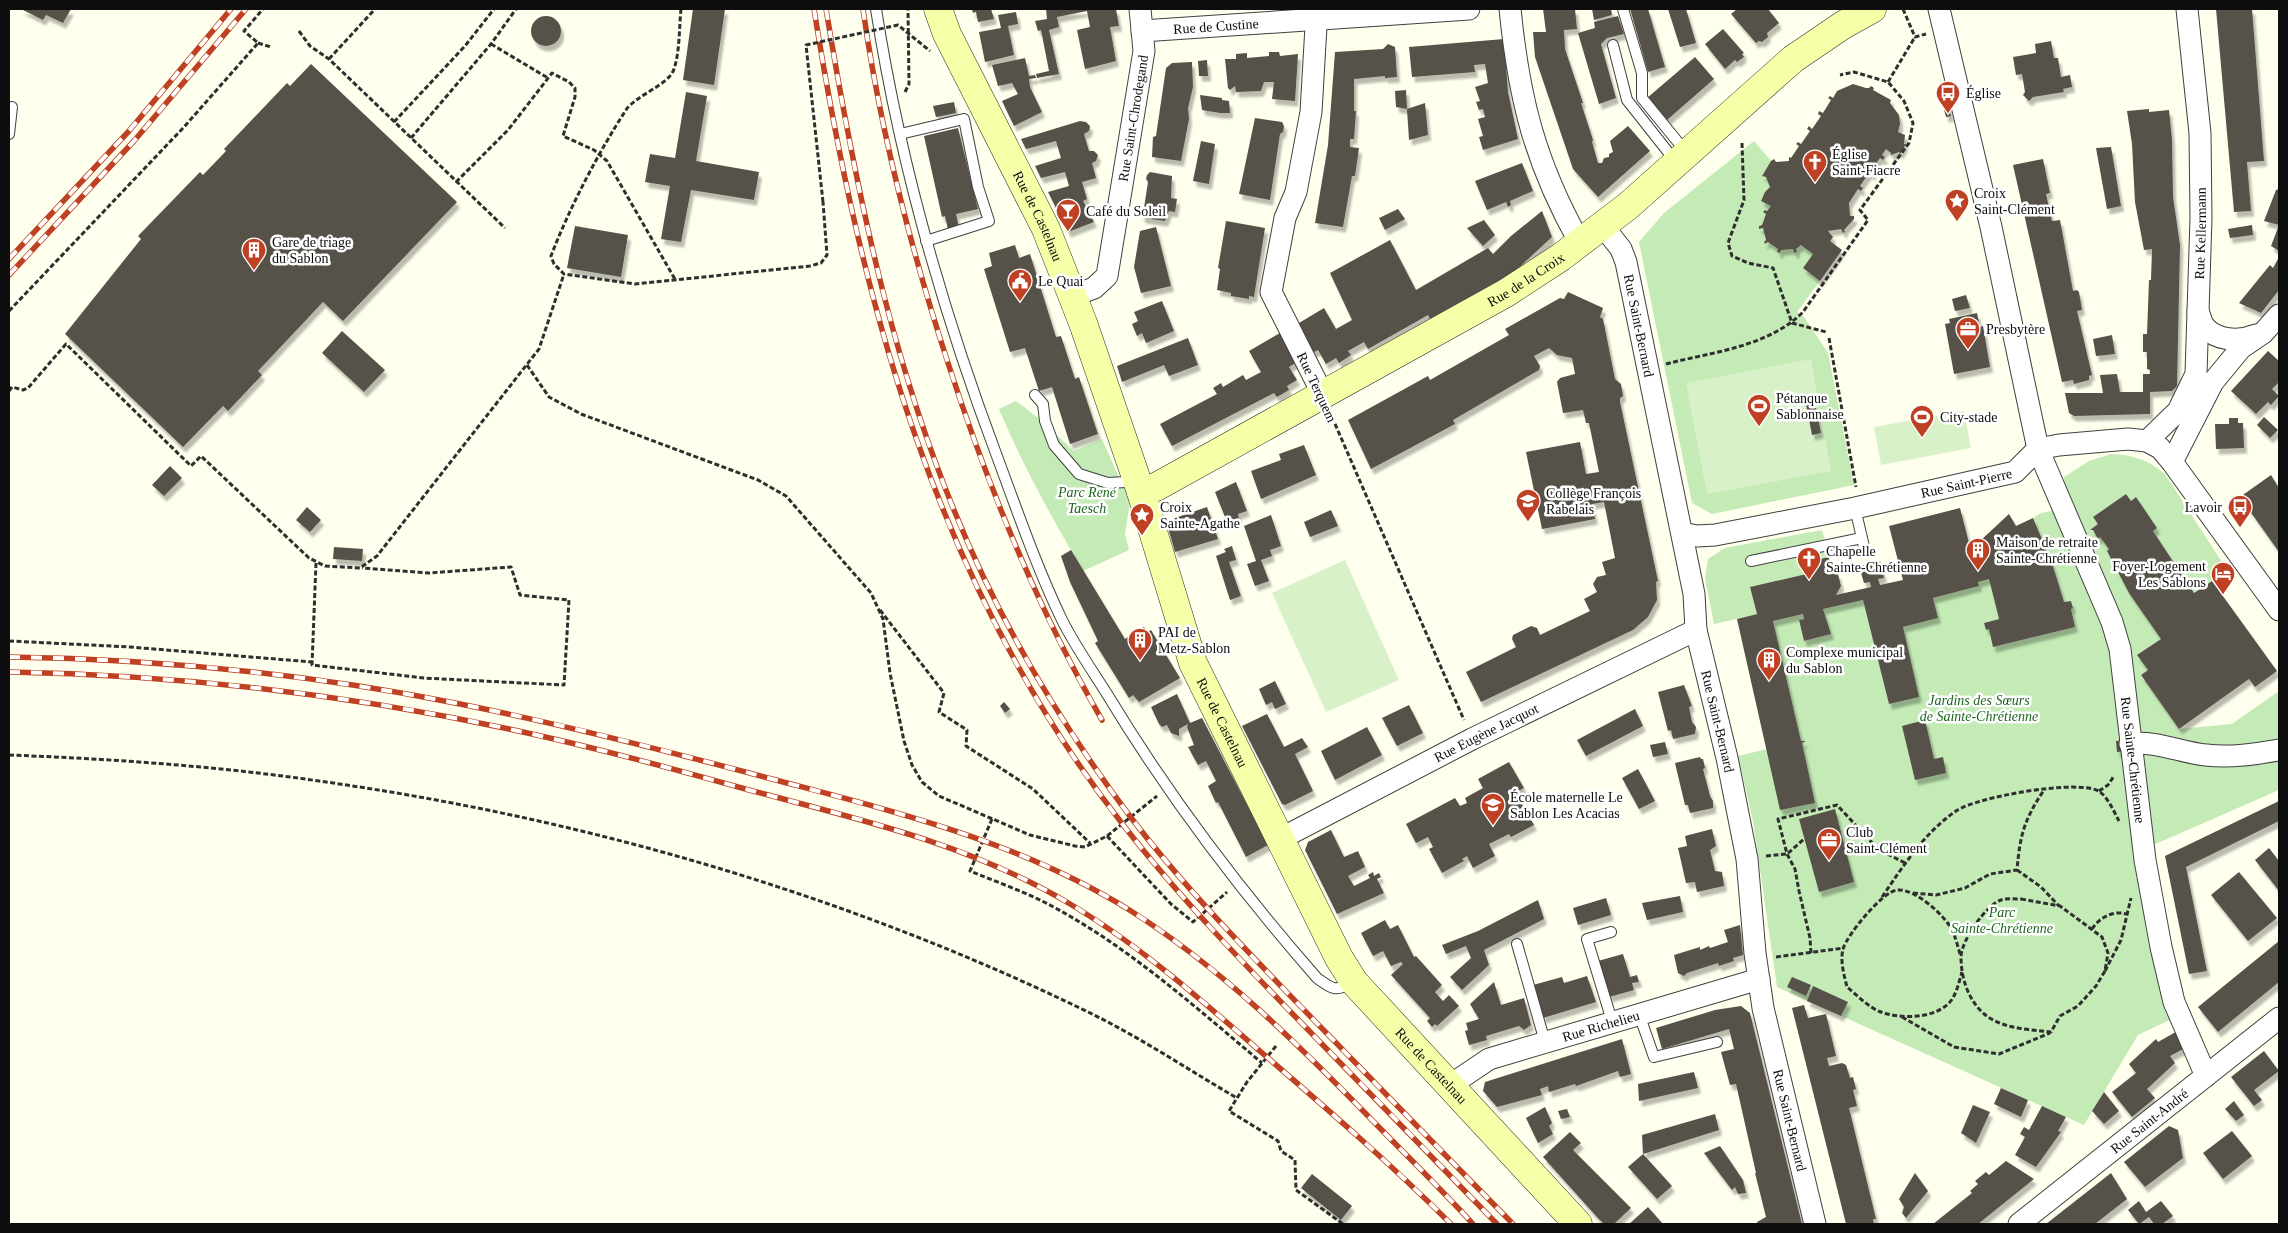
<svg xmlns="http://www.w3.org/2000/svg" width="2288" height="1233" font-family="'Times New Roman',serif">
  <defs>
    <filter id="shadow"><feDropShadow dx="3" dy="5.5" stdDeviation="1" flood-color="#0004"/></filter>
  </defs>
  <rect width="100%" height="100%" fill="#feffec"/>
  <g fill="#c4eab6">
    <path d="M 1754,141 L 1772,162 L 1762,175 L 1766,177 L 1770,187 L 1761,200 L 1771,206 L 1767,211 L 1764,212 L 1766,214 L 1762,225 L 1759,226 L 1759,228 L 1763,228 L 1766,240 L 1764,242 L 1765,244 L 1768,242 L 1778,249 L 1777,252 L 1779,253 L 1781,250 L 1793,249 L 1794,253 L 1797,252 L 1796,249 L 1801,245 L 1813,254 L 1803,268 L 1820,281 L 1797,312 L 1804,317 L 1828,353 L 1854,485 L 1712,514 L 1692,503 L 1639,242 L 1664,213 Z"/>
    <path d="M 1016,401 L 1037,417 L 1074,451 L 1102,439 L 1117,473 L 1131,496 L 1125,534 L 1129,550 L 1083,571 C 1052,518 1023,466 999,409 Z"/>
    <path d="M 2111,454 C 2134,455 2148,460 2165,474 L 2227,570 L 2194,593 L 2153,531 L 2157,528 L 2136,498 L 2131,501 L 2126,494 L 2093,517 L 2098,524 L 2091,531 L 2093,530 L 2098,538 L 2100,537 L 2109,549 L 2107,551 L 2130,594 L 2161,639 L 2138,655 L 2148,670 L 2141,675 L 2179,729 L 2232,724 L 2279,691 L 2279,790 L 2144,849 L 2180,1015 L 2138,1035 L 2084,1125 L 1777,987 L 1753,821 L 1738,756 L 1801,741 L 1773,621 L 1803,614 L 1804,619 L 1799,621 L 1804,641 L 1830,634 L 1823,609 L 1863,600 L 1889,704 L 1918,697 L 1903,627 L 1938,618 L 1933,598 L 1979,586 L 1978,582 L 1989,579 L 1999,619 L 1984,623 L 1986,630 L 1989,629 L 1994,647 L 2075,627 L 2071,609 L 2073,608 L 2071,601 L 2064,602 L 2052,563 L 2033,518 L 2041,513 L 2065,508 L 2064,477 L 2089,461 Z"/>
    <path d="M 1822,530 L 1829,557 L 1812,561 L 1815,572 L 1750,587 L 1757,614 L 1714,624 L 1705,578 L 1708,559 L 1725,548 Z"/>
  </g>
  <g fill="#d9f1c8">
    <path d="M 1811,359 L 1831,471 L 1707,494 L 1686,383 Z"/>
    <path d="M 1964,411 L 1971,448 L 1881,465 L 1874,427 Z"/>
    <path d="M 1345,560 L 1399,680 L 1326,712 L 1272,593 Z"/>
  </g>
  <g fill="#565149" filter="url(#shadow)">
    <path d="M 21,9 L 71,9 L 63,23 L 46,15 L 43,20 Z"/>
    <path d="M 693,9 L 725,9 L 714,85 L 683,80 Z"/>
    <path d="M 972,9 L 991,9 L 994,19 L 978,22 L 976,12 L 973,13 Z"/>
    <path d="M 1046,9 L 1116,9 L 1119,26 L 1110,27 L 1116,61 L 1085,69 L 1077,30 L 1090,27 L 1087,11 L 1057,17 L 1059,27 L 1049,30 L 1059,74 L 1037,78 L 1036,74 L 1049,71 L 1041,30 L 1038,31 L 1035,21 L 1047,19 Z"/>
    <path d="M 1543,9 L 1575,9 L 1577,29 L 1564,30 L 1565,49 L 1583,103 L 1581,103 L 1593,140 L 1592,142 L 1598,163 L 1602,163 L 1604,158 L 1609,157 L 1609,154 L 1613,152 L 1610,141 L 1628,126 L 1650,151 L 1598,197 L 1573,169 L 1535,57 L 1533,32 L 1546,32 Z"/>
    <path d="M 1592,9 L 1611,9 L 1612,15 L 1594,20 Z"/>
    <path d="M 1630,9 L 1648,9 L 1665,67 L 1648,72 Z"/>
    <path d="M 1668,9 L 1686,9 L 1696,43 L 1680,47 Z"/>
    <path d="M 1737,9 L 1768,9 L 1779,23 L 1767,33 L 1768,37 L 1762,42 L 1759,41 L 1756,43 L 1731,14 Z"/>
    <path d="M 2216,9 L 2252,9 L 2264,161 L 2247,162 L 2251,211 L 2234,212 Z"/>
    <path d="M 1016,12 L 1018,24 L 1008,26 L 1014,55 L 985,62 L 979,32 L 1001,28 L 998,15 Z"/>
    <path d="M 1618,16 L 1624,34 L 1607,38 L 1601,44 L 1616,98 L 1599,104 L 1578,33 L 1595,28 L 1594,22 Z"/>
    <circle cx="546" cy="31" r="15"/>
    <path d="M 1723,29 L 1744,53 L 1742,54 L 1744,57 L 1737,62 L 1735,60 L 1725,69 L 1705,44 Z"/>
    <path d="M 1504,39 L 1508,92 L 1518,139 L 1483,150 L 1479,137 L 1483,136 L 1478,119 L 1485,117 L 1483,109 L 1479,110 L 1476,102 L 1480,101 L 1475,87 L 1488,83 L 1485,64 L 1474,65 L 1475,72 L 1412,77 L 1409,47 Z"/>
    <path d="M 2051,41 L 2054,58 L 2058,58 L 2061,77 L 2070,75 L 2072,87 L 2063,89 L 2064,92 L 2033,97 L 2029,101 L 2023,95 L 2025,92 L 2022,74 L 2016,75 L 2013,57 L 2036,53 L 2035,44 Z"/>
    <path d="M 1388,44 L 1395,47 L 1397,77 L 1385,78 L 1385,76 L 1354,79 L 1354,111 L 1356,111 L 1354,139 L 1350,139 L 1350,147 L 1359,148 L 1355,176 L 1352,176 L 1343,227 L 1315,223 L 1328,145 L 1335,52 L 1383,49 Z"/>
    <path d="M 1269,52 L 1279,52 L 1280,56 L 1298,54 L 1295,101 L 1272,99 L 1274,82 L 1264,82 L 1261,91 L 1236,92 L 1235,86 L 1230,90 L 1228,88 L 1225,59 L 1236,59 L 1236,54 L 1247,53 L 1247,58 L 1269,56 Z"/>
    <path d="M 1695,57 L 1714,79 L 1667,120 L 1647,98 Z"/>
    <path d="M 1025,58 L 1029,76 L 1035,75 L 1036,78 L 1029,79 L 1030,87 L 1042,112 L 1014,126 L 1002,101 L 1018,94 L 1012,83 L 998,86 L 992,65 Z"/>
    <path d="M 1207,60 L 1208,76 L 1199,76 L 1198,61 Z"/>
    <path d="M 1192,62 L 1193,87 L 1188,108 L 1189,119 L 1181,161 L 1152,157 L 1153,137 L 1156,136 L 1166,68 L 1172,63 Z"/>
    <path d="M 311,64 L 457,202 L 343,321 L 323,302 L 258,371 L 262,375 L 228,411 L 223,406 L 183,447 L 65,334 L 141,239 L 138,236 L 200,172 L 203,175 L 226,151 L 224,149 L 287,83 L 290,86 Z"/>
    <path d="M 1853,84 L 1866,88 L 1869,88 L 1871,86 L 1874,88 L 1873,90 L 1891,100 L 1890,103 L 1899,115 L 1900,124 L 1898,132 L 1905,135 L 1904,144 L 1906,144 L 1900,154 L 1899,152 L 1891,155 L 1891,153 L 1886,149 L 1882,155 L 1885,157 L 1883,160 L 1880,158 L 1871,171 L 1874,173 L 1872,175 L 1869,173 L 1860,186 L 1863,188 L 1861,191 L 1858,189 L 1849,203 L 1850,216 L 1854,216 L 1854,219 L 1844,230 L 1845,232 L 1843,233 L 1841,229 L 1828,231 L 1833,237 L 1830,241 L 1842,250 L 1820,281 L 1803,268 L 1813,254 L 1801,245 L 1796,249 L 1797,252 L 1794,253 L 1793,249 L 1781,250 L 1780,253 L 1777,252 L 1778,249 L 1768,242 L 1765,244 L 1764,242 L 1766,240 L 1763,228 L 1759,229 L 1759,226 L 1762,225 L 1766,214 L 1763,212 L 1765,210 L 1767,211 L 1771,206 L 1761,201 L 1765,192 L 1770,187 L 1766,177 L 1762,176 L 1771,161 L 1774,159 L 1776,162 L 1789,161 L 1789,157 L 1791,158 L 1799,146 L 1796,144 L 1798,142 L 1801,144 L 1810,131 L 1807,129 L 1809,126 L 1812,129 L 1821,116 L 1818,114 L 1819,111 L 1823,113 L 1831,100 L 1828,98 L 1830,96 L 1833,98 L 1837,91 Z"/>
    <path d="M 1406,90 L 1407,109 L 1396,107 L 1395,91 Z"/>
    <path d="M 686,92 L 707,96 L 696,161 L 759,172 L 754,200 L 691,190 L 681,242 L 661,239 L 670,186 L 645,182 L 650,154 L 675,158 Z"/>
    <path d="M 1200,95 L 1222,98 L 1222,100 L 1229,101 L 1230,113 L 1220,113 L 1202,110 Z"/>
    <path d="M 954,102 L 956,113 L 936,117 L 933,106 Z"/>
    <path d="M 1425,103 L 1428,135 L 1409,140 L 1407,109 Z"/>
    <path d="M 1948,105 L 1951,116 L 1946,117 L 1943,106 Z"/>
    <path d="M 2149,109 L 2149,112 L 2169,110 L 2172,140 L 2173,197 L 2180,245 L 2177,386 L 2172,391 L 2150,392 L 2150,414 L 2074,416 L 2069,413 L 2065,393 L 2103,393 L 2100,375 L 2117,374 L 2120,392 L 2143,392 L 2143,374 L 2150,374 L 2150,370 L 2147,369 L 2147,352 L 2143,352 L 2143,334 L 2147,334 L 2149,280 L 2151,280 L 2152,249 L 2144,250 L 2135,202 L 2132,144 L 2127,111 Z"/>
    <path d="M 1255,118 L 1282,122 L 1284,126 L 1283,132 L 1280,134 L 1270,200 L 1239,194 Z"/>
    <path d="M 1080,121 L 1086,122 L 1090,126 L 1089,131 L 1084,134 L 1089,151 L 1094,151 L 1098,155 L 1096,161 L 1092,163 L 1096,178 L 1082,182 L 1087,199 L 1083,201 L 1094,222 L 1068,232 L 1048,192 L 1069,186 L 1065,172 L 1041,178 L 1035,166 L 1061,158 L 1056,141 L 1026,149 L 1021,139 Z"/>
    <path d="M 958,128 L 978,209 L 956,214 L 959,228 L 948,230 L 945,216 L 942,217 L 924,136 Z"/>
    <path d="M 1201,141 L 1215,144 L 1209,184 L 1193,181 Z"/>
    <path d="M 2111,147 L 2121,206 L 2107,209 L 2096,148 Z"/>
    <path d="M 2043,159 L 2050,193 L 2046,194 L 2052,221 L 2060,220 L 2073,291 L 2077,290 L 2079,292 L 2082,310 L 2077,311 L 2092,375 L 2089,376 L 2089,380 L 2074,384 L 2073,380 L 2062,382 L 2013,165 Z"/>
    <path d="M 1522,163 L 1533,191 L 1510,201 L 1511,205 L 1508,207 L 1506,202 L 1487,210 L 1475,181 Z"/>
    <path d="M 1150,172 L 1172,176 L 1171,198 L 1177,199 L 1175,212 L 1169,211 L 1165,221 L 1143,218 L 1141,213 L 1144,208 L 1148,182 L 1146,179 L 1147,175 Z"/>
    <path d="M 2279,189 L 2279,251 L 2271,246 L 2279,225 L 2264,221 L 2276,190 Z"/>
    <path d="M 1398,209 L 1405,219 L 1385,230 L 1379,218 Z"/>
    <path d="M 1542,211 L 1552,237 L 1514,272 L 1430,319 L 1428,315 L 1368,349 L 1364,342 L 1348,351 L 1351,355 L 1339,363 L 1336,358 L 1326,364 L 1318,350 L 1310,354 L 1294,326 L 1324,308 L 1336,329 L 1352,320 L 1330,273 L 1390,240 L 1416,290 L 1488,248 L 1493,254 L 1511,236 Z"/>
    <path d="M 1484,220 L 1495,235 L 1483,246 L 1467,228 Z"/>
    <path d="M 1226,221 L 1265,228 L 1254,297 L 1249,296 L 1249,299 L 1231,296 L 1231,293 L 1217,290 L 1220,269 L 1218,268 Z"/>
    <path d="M 2252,225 L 2253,235 L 2230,238 L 2228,229 Z"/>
    <path d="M 575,226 L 628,235 L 621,277 L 567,268 Z"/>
    <path d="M 1156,227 L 1171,286 L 1141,293 L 1134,267 L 1140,231 Z"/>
    <path d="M 1015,245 L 1019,258 L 1030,254 L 1056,337 L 1061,336 L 1075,379 L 1079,377 L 1098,434 L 1070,444 L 1052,387 L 1039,391 L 1025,348 L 1010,352 L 984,269 L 992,266 L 989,253 Z"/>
    <path d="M 2279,257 L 2279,290 L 2261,313 L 2239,303 L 2270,265 L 2273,268 Z"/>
    <path d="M 1568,292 L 1603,308 L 1600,317 L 1603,319 L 1615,379 L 1621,384 L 1623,396 L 1620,398 L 1620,402 L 1658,581 L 1656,582 L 1657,600 L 1648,617 L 1633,630 L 1481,702 L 1466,672 L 1516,647 L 1512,639 L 1513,635 L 1531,626 L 1537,628 L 1540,635 L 1590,611 L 1584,599 L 1597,592 L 1593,584 L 1597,577 L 1606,575 L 1602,562 L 1615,558 L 1604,502 L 1592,504 L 1595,519 L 1542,529 L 1526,452 L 1580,442 L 1586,474 L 1599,472 L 1589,423 L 1586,423 L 1583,410 L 1563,413 L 1557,382 L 1560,378 L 1575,374 L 1572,358 L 1557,355 L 1549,348 L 1534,356 L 1540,366 L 1539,370 L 1453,420 L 1455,424 L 1371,469 L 1348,420 L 1428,376 L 1430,380 L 1509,335 L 1505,329 L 1560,298 L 1564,299 Z"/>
    <path d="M 1966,295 L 1970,308 L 1955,311 L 1952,299 Z"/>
    <path d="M 1162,301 L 1174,331 L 1146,343 L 1142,333 L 1137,336 L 1132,324 L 1138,321 L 1134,312 Z"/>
    <path d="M 1977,313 L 1980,327 L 1983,326 L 1990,367 L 1954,374 L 1945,324 L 1950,323 L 1949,319 Z"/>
    <path d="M 342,331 L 385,370 L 364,392 L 322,353 Z"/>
    <path d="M 1280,333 L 1297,362 L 1289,367 L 1297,380 L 1287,386 L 1289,390 L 1277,397 L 1274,393 L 1172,446 L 1160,424 L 1217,394 L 1213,388 L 1221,383 L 1223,387 L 1243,375 L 1246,380 L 1261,372 L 1249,351 Z"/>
    <path d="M 2112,335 L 2115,354 L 2096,356 L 2093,339 Z"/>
    <path d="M 1188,338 L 1198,365 L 1169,376 L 1164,365 L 1122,382 L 1117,366 Z"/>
    <path d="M 2268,351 L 2279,361 L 2279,382 L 2272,389 L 2279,396 L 2271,405 L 2268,402 L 2256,414 L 2231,391 Z"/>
    <path d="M 1815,403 L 1821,433 L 1812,435 L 1806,404 Z"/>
    <path d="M 2264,417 L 2278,430 L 2270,438 L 2257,425 Z"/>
    <path d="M 2229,418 L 2238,418 L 2238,423 L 2243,423 L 2244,448 L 2216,449 L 2215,424 L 2229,424 Z"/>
    <path d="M 1304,445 L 1316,475 L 1261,499 L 1251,471 L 1281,460 L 1279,454 Z"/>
    <path d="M 170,466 L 182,478 L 164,496 L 152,485 Z"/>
    <path d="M 2271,475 L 2279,488 L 2279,552 L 2240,497 Z"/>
    <path d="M 1236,482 L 1247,511 L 1238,514 L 1239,518 L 1227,522 L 1215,492 Z"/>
    <path d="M 2126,494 L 2131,501 L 2136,497 L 2157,528 L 2153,531 L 2194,593 L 2212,581 L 2277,671 L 2255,687 L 2249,679 L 2179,729 L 2141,675 L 2148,670 L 2137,655 L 2161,639 L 2129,593 L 2107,551 L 2109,549 L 2100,537 L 2098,539 L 2093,530 L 2090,530 L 2098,524 L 2093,517 Z"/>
    <path d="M 307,507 L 321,520 L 310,532 L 296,520 Z"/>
    <path d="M 1207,507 L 1218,539 L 1175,552 L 1166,521 Z"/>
    <path d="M 1960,508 L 1969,543 L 1980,541 L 2009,514 L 2016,526 L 2033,518 L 2052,563 L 2064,602 L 2071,601 L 2073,608 L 2071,609 L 2075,627 L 1993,647 L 1989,629 L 1986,630 L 1984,623 L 1999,619 L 1989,579 L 1978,582 L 1979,586 L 1933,598 L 1938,618 L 1903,627 L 1919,697 L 1889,704 L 1863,600 L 1823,609 L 1831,634 L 1804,641 L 1799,620 L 1804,619 L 1803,614 L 1773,621 L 1801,741 L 1806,741 L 1802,743 L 1815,803 L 1780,810 L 1737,619 L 1757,614 L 1750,587 L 1815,572 L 1812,561 L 1829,557 L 1830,570 L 1838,574 L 1841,586 L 1836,595 L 1871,587 L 1870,582 L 1864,583 L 1859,566 L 1880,561 L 1884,578 L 1878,579 L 1880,585 L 1903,580 L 1889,526 Z"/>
    <path d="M 1331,510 L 1338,526 L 1310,537 L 1304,522 Z"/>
    <path d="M 1271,515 L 1281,546 L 1270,550 L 1272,556 L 1261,560 L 1269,581 L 1255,586 L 1247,564 L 1256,561 L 1244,526 Z"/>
    <path d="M 1232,546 L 1236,560 L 1229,562 L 1241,596 L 1230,600 L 1216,556 L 1226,552 L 1224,549 Z"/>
    <path d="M 334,547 L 363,549 L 362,561 L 333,559 Z"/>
    <path d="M 1071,550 L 1125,639 L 1144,627 L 1148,632 L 1151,630 L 1180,678 L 1139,702 L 1133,695 L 1129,698 L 1095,643 L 1098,641 L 1070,582 L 1061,556 Z"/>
    <path d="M 1275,681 L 1286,704 L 1275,709 L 1272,702 L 1266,705 L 1259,689 Z"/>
    <path d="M 1684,685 L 1692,706 L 1689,707 L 1692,722 L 1696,727 L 1695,734 L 1673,739 L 1671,730 L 1668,731 L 1658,692 Z"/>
    <path d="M 1177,694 L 1190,723 L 1202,718 L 1268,845 L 1246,857 L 1218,802 L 1216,803 L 1208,786 L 1216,781 L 1206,761 L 1198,765 L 1188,747 L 1194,745 L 1187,727 L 1188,724 L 1179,729 L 1179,736 L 1171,733 L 1167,725 L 1162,727 L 1159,724 L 1151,707 Z"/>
    <path d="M 1004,702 L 1010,709 L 1005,713 L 1000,706 Z"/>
    <path d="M 1409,705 L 1423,733 L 1397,746 L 1382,718 Z"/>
    <path d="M 1635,709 L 1643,726 L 1586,756 L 1577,740 Z"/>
    <path d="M 1267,714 L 1284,747 L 1302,738 L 1308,747 L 1295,754 L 1313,791 L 1285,805 L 1282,804 L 1242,726 Z"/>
    <path d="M 1925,720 L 1934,759 L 1943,757 L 1946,773 L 1915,780 L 1902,726 Z"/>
    <path d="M 1367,727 L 1382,755 L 1335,780 L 1321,751 Z"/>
    <path d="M 2125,740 L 2127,751 L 2117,752 L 2116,741 Z"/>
    <path d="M 1665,742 L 1668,754 L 1653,757 L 1650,745 Z"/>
    <path d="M 1700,757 L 1701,759 L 1703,759 L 1705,768 L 1703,769 L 1710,796 L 1713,801 L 1713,808 L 1690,813 L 1688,805 L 1685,805 L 1675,763 Z"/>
    <path d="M 1509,762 L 1524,788 L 1511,795 L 1516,805 L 1521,802 L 1534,825 L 1511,837 L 1509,834 L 1489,844 L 1495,856 L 1473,868 L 1467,856 L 1462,859 L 1464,861 L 1442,873 L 1429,849 L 1433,847 L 1428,837 L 1416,843 L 1406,824 L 1455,798 L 1460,806 L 1467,803 L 1465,798 L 1483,788 L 1478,779 Z"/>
    <path d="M 1638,769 L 1655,801 L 1639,809 L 1622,778 Z"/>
    <path d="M 2279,801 L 2279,821 L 2186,867 L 2207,971 L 2189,974 L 2165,856 Z"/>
    <path d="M 1835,809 L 1854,882 L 1819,892 L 1799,819 Z"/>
    <path d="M 1712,829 L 1716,846 L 1710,850 L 1715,871 L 1722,872 L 1724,886 L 1697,892 L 1695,882 L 1686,883 L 1678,848 L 1687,846 L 1685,836 Z"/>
    <path d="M 1331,830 L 1344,857 L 1358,851 L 1365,867 L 1348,876 L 1354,886 L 1370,878 L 1368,875 L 1373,872 L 1374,876 L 1379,873 L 1381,877 L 1377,879 L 1384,893 L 1337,914 L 1305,850 L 1308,842 Z"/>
    <path d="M 2269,848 L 2279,861 L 2279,891 L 2255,860 Z"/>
    <path d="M 2239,872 L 2277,918 L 2248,941 L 2211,895 Z"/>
    <path d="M 1680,896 L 1683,912 L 1647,920 L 1642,903 Z"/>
    <path d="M 1606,898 L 1611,915 L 1578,925 L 1573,908 Z"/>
    <path d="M 1538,900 L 1544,919 L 1484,950 L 1489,965 L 1462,990 L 1450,977 L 1471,958 L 1466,946 L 1446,954 L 1442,945 L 1478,931 Z"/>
    <path d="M 1385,920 L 1390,929 L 1398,925 L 1414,957 L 1416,956 L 1442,985 L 1435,992 L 1443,1001 L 1449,995 L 1459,1006 L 1437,1026 L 1435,1024 L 1432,1027 L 1427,1021 L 1430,1018 L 1391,975 L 1403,964 L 1401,962 L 1391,966 L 1383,951 L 1373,956 L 1361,933 Z"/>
    <path d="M 1740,925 L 1743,955 L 1733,958 L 1734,961 L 1719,966 L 1718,963 L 1687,973 L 1684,976 L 1678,973 L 1674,955 L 1700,947 L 1700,950 L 1709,946 L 1710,948 L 1728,942 L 1724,930 Z"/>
    <path d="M 2279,941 L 2279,982 L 2218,1032 L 2198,1007 Z"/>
    <path d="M 1623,954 L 1630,977 L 1637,975 L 1639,982 L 1632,983 L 1634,990 L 1609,997 L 1598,961 Z"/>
    <path d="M 1587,976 L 1596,1002 L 1543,1018 L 1533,985 L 1562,977 L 1564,983 Z"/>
    <path d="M 1792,977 L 1811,985 L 1806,996 L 1787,987 Z"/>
    <path d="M 1494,982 L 1501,1005 L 1524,998 L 1531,1025 L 1524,1030 L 1519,1026 L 1486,1036 L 1487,1040 L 1469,1045 L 1465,1031 L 1468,1030 L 1466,1023 L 1479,1019 L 1470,1004 Z"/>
    <path d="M 1813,986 L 1848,1002 L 1841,1016 L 1807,1001 Z"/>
    <path d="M 1804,1005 L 1808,1018 L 1826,1014 L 1836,1056 L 1827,1058 L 1829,1066 L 1842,1063 L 1846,1065 L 1850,1078 L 1853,1077 L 1856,1089 L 1853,1090 L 1857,1106 L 1849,1108 L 1876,1219 L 1873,1219 L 1874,1224 L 1846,1224 L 1792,1008 Z"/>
    <path d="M 1741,1006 L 1750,1013 L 1802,1224 L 1758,1224 L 1757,1222 L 1766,1217 L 1755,1173 L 1756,1173 L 1736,1084 L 1730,1085 L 1721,1052 L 1734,1049 L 1729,1029 L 1662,1049 L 1656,1028 L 1715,1010 Z"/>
    <path d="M 2181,1029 L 2189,1046 L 2170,1056 L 2175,1063 L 2147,1089 L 2155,1098 L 2132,1117 L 2112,1092 L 2136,1073 L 2129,1064 L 2156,1039 L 2158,1042 Z"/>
    <path d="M 1622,1039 L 1631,1074 L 1620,1077 L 1618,1071 L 1576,1086 L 1575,1084 L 1549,1092 L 1548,1086 L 1540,1089 L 1542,1095 L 1497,1107 L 1483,1091 L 1485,1082 Z"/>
    <path d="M 2264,1051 L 2279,1071 L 2254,1090 L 2262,1100 L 2254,1106 L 2231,1077 Z"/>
    <path d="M 1694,1072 L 1698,1088 L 1639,1101 L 1638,1084 Z"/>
    <path d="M 2001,1088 L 2028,1100 L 2021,1117 L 1994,1104 Z"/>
    <path d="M 2104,1092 L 2119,1111 L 2104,1124 L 2092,1111 Z"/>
    <path d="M 2234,1101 L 2244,1115 L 2236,1121 L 2225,1109 Z"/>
    <path d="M 1973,1105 L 1990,1112 L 1976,1143 L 1961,1133 Z"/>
    <path d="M 2042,1106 L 2066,1117 L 2058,1131 L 2061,1132 L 2036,1167 L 2015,1155 L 2025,1137 L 2020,1134 L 2024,1127 L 2029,1130 Z"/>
    <path d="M 1545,1107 L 1552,1123 L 1549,1126 L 1553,1134 L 1538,1143 L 1526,1118 Z"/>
    <path d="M 1567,1109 L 1570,1117 L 1561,1119 L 1558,1111 Z"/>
    <path d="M 1715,1114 L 1719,1130 L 1643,1154 L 1642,1135 Z"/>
    <path d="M 2169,1126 L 2178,1130 L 2183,1158 L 2145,1187 L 2124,1162 Z"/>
    <path d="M 2232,1131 L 2252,1156 L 2223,1179 L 2203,1153 Z"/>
    <path d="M 1570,1132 L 1581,1143 L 1573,1150 L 1631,1208 L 1614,1224 L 1604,1224 L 1597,1217 L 1543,1157 Z"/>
    <path d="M 1720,1146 L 1743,1180 L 1746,1193 L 1738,1194 L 1735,1187 L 1732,1190 L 1704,1153 Z"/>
    <path d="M 1643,1154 L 1672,1186 L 1657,1199 L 1628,1167 Z"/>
    <path d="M 2006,1161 L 2034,1179 L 1978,1224 L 1933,1224 L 1972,1193 L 1970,1191 L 1978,1184 L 1975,1181 L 1986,1172 L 1989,1175 Z"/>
    <path d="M 1915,1173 L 1928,1191 L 1906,1218 L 1902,1213 L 1904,1207 L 1899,1199 Z"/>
    <path d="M 2111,1173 L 2127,1199 L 2095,1224 L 2046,1224 Z"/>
    <path d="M 1312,1174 L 1352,1206 L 1341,1220 L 1301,1188 Z"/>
    <path d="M 2139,1201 L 2146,1212 L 2161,1201 L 2173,1216 L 2162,1224 L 2154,1224 L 2149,1217 L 2139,1224 L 2128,1210 Z"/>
    <path d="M 1648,1207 L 1663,1224 L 1629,1224 Z"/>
  </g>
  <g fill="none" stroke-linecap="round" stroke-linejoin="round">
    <defs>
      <g id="lane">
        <path d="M 876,9 C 900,163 943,313 998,459 C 1018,513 1037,568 1062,620 C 1075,646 1092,670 1107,694 C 1168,795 1239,889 1317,978 C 1332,989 1335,992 1353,983"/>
        <path d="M 1623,9 L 1642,73 L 1642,98 L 1686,152"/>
        <path d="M 1613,45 L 1627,100 L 1676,162"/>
        <path d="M 9,134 L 12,107"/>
        <path d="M 900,134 L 964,119 L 978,187 L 989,221 L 926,241"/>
        <path d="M 1035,395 L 1043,404 L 1045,421 L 1054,445 L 1079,474 L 1108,483 L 1126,482 L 1135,479"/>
        <path d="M 1855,508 L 1865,551"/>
        <path d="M 1751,561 L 1862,538"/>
        <path d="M 1611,932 L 1587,939 L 1612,1021"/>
        <path d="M 1517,944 L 1545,1042"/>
        <path d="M 1639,1014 L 1654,1057 L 1717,1042"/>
      </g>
      <g id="street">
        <path d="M 1317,9 L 1311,112 L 1296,192 L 1285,218 L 1271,292 L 1323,395"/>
        <path d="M 1510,9 C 1519,99 1535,163 1580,243"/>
        <path id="s1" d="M 1939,9 L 1991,227 L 2038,449 L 2112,622 L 2120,649 L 2145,860 L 2161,947 L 2174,1002 L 2206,1076"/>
        <path id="s2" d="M 1142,31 L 1469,9"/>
        <path id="s3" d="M 1603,226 L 1621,249 L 1626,262 L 1694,594 L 1696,630 L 1727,758 L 1747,859 L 1755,953 L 1763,1008 L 1815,1224"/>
        <path id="s4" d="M 1073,296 L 1094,288 L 1107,276 L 1144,51 L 1140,9"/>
        <path d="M 2198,311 C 2200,315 2201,322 2204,326 C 2216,341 2239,342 2256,335"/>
        <path id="s5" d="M 2147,441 L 2178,411 L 2196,374 L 2201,218 L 2200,133 L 2187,9"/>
        <path d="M 2172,462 L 2213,382 L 2241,348 L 2263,333 L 2279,315"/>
        <path id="s6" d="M 1682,533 L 1697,536 L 1715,535 L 1855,508 L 2015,472 L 2038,449 L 2059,445 L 2128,439 L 2147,441 L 2160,448 L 2172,462 L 2279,610"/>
        <path d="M 2130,744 C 2155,740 2182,753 2206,755 C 2231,758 2255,754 2279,750"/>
        <path id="s7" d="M 1280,839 L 1472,739 L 1696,630"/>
        <path id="s8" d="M 1449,1086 L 1489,1059 L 1759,979"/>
        <path id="s9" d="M 2019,1224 L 2279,1018"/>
      </g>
      <g id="secondary">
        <path id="s10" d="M 938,9 L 947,34 L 1046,229 L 1083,323 L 1141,492 L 1193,663 L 1339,958 L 1354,982 L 1578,1224"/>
        <path id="s11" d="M 1141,492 L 1156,487 L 1506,293 L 1561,257 L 1628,206 L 1793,59 L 1843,25 L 1872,9"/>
      </g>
    </defs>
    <use href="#lane" stroke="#404040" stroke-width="12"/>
    <use href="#street" stroke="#404040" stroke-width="23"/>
    <use href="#secondary" stroke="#2f2f2f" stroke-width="29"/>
    <g stroke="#2f2f2f" stroke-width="3" stroke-dasharray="5 2.5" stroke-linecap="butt">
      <path d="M 681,9 C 679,28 680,51 674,69 C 669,85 636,95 626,110 C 598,153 569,209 551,256 L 554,264 L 564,274 L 635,284 L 810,266 L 821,263 L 827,255 L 823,202"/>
      <path d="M 1903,9 L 1915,37 L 1926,34"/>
      <path d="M 299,31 L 310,46 L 329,59 L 505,228"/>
      <path d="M 258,43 L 271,47"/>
      <path d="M 491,44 L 548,78"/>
      <path d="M 329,59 L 375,9"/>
      <path d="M 1888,82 L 1915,37"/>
      <path d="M 905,92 L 909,84 L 908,9"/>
      <path d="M 394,122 L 465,46 L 494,9"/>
      <path d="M 411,138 L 491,44 L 516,9"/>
      <path d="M 1742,143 L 1744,200 L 1728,243 L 1732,256 L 1748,263 L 1773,268 L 1792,323 L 1826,332"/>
      <path d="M 456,182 L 508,130 L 552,73 L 569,82 L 575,88 L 575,97 L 563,136 L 594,150 L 607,161 L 676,281"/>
      <path d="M 9,311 L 184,127 L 258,43 L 244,31 L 263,9"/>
      <path d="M 1829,338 L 1856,487"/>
      <path d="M 1666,364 C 1712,352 1768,347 1803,312 L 1868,220 L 1860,210 L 1909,143 L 1913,123 L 1904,101 L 1888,82 L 1854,72 L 1840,75"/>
      <path d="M 527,365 L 549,397 L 581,414 L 758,480 L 786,496 L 871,593 L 883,619 L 890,673 L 904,741 L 912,765 L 922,782 L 939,796 L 1030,835 L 1075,846 L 1085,847 L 1107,836 L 1157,796"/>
      <path d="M 9,391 L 12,387 L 23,390 L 28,388 L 66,344 L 191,466 L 201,456 L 309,558 L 325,566 L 360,568 L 377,556 L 539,349 L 564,274"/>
      <path d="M 1332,417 L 1464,720"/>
      <path d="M 316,563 L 312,665 L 424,678 L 564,685 L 569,600 L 520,595 L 511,567 L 429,573 L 362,568"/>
      <path d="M 880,610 L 944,693 L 939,712 L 967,730 L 966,746 L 1033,789 L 1090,843"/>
      <path d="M 9,641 L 130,647 L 312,662"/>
      <path d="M 9,755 C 112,759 216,766 319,781 C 583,818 845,894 1086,1011 C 1138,1036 1187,1069 1237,1098"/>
      <path d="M 2099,791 L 2108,785 L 2114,776"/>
      <path d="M 992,819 L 970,871 C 994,881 1020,890 1044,902 C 1124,943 1193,1005 1262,1063"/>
      <path d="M 1107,836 L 1171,904 L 1193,922 L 1227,892"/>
      <path d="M 1766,856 L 1787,854 L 1804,839"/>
      <path d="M 2017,870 L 2041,887 L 2059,906"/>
      <path d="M 1913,893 L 1936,895 L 1965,888 L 1990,874 L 2017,870 C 2020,835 2024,820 2044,790"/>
      <path d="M 1882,897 C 1904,865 1924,833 1956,811 C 1976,797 2081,778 2100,792 C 2109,799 2114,812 2119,821"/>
      <path d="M 2021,899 L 2060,906 L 2102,937 L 2108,953 L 2105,971 L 2096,986 L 2078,1006 L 2060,1016 L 2051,1032 C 2026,1029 1998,1029 1980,1010 C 1967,996 1961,976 1961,957 C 1961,941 1986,905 2001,900 C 2007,898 2015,899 2021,899 Z"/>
      <path d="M 2092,929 C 2099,918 2113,910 2126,914"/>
      <path d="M 1811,953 L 1810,938 L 1799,891 L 1795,869 L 1787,854 L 1778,819 L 1837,805 L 1878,849 L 1905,863"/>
      <path d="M 1960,954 C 1958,947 1956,939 1953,932 C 1947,917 1915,888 1897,890 C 1882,892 1847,935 1843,949 C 1840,961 1844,975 1847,987 C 1857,995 1869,1008 1881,1012 C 1900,1019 1932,1019 1948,1004 C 1956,997 1959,982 1962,972"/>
      <path d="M 1776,957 L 1844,948"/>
      <path d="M 2105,971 L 2121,940 L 2131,898"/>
      <path d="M 1902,1017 L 1954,1047 L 1999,1054 L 2050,1033"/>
      <path d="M 1276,1046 L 1247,1082 L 1229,1111 L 1278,1141 L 1281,1151 L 1295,1160 L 1296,1190 L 1343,1224"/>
    </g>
    <use href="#lane" stroke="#fff" stroke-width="10"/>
    <use href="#street" stroke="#fff" stroke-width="21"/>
    <use href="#secondary" stroke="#f4ffa7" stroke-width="28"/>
    <defs>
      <g id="rail">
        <path d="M 814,9 C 861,304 936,586 1124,826 C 1183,902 1250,970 1317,1039 C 1377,1100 1437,1162 1497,1224"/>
        <path d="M 826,9 C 858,203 898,397 983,576 C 1023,660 1073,740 1129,815 C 1183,886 1245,949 1307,1013 C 1375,1083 1444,1154 1513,1224"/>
        <path d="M 863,9 C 880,130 911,250 949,366 C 989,489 1037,608 1102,720"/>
        <path d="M 9,259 L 129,131 L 231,9"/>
        <path d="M 9,275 L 134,141 L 246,9"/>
        <path d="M 9,657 C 158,659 308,674 455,703 C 562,724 667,751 772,779 C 896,812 1021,842 1131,911 C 1221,968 1297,1043 1371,1119 C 1405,1154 1440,1188 1473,1224"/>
        <path d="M 9,672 C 177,675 345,694 509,729 C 590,746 670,768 749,790 C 858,819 968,844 1065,901 C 1137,943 1199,998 1261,1052 C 1326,1108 1390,1163 1451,1224"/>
      </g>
    </defs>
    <use href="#rail" stroke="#bf4022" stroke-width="5.5"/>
    <use href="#rail" stroke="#fff" stroke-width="4" stroke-dasharray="11" stroke-linecap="butt"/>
    <path stroke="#2f2f2f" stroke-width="3" stroke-dasharray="5 2.5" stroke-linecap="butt" d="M 823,202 L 806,45 L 898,25 L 930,51"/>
  </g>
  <defs>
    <symbol id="bus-pin" viewBox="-11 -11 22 30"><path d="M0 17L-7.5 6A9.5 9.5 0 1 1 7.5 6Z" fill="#bf4022" stroke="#fff"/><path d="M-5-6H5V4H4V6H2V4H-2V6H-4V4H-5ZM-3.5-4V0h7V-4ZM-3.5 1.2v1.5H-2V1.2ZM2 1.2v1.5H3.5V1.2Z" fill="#fff"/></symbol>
    <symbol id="church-pin" viewBox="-11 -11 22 30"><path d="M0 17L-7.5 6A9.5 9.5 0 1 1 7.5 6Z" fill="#bf4022" stroke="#fff"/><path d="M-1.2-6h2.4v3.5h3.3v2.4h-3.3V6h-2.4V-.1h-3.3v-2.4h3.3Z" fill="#fff"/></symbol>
    <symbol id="sight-pin" viewBox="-11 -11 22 30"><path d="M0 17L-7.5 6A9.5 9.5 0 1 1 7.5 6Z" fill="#bf4022" stroke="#fff"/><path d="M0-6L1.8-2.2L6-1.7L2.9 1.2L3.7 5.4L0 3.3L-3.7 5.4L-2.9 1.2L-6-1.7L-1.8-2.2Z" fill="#fff"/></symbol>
    <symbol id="bar-pin" viewBox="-11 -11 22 30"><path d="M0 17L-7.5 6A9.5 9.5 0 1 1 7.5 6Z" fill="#bf4022" stroke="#fff"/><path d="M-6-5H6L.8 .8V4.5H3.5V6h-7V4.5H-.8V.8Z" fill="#fff"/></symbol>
    <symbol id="building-pin" viewBox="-11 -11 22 30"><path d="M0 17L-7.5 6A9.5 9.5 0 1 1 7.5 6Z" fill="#bf4022" stroke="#fff"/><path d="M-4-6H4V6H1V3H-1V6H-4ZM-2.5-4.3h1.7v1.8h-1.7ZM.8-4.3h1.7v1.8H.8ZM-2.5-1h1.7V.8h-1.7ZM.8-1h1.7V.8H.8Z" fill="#fff"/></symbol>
    <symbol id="civic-pin" viewBox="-11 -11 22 30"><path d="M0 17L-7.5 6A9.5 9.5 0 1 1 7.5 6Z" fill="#bf4022" stroke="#fff"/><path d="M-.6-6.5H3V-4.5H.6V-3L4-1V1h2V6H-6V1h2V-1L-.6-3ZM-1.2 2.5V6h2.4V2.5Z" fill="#fff"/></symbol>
    <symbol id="office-pin" viewBox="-11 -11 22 30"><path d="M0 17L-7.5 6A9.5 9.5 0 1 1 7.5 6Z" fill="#bf4022" stroke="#fff"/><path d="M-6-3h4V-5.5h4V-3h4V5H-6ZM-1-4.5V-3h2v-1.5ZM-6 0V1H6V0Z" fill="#fff"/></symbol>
    <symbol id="stadium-pin" viewBox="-11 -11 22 30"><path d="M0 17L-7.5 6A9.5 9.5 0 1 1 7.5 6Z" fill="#bf4022" stroke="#fff"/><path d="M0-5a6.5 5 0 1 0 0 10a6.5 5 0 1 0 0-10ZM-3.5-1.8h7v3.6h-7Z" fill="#fff"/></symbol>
    <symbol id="school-pin" viewBox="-11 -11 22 30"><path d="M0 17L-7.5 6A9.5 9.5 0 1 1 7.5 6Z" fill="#bf4022" stroke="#fff"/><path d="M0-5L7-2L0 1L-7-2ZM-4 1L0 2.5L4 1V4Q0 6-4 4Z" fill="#fff"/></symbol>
    <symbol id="hotel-pin" viewBox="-11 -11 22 30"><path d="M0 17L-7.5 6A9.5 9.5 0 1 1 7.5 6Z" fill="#bf4022" stroke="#fff"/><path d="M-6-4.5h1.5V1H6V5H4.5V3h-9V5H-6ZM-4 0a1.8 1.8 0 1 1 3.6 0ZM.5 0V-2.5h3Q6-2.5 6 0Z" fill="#fff"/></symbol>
  </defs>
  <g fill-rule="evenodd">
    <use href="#bus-pin" x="1934" y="79" width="28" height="38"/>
    <use href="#church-pin" x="1801" y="148" width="28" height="38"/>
    <use href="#sight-pin" x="1943" y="187" width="28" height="38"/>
    <use href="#bar-pin" x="1054" y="197" width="28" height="38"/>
    <use href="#building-pin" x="240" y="236" width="28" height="38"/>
    <use href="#civic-pin" x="1006" y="267" width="28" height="38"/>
    <use href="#office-pin" x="1954" y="315" width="28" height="38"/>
    <use href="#stadium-pin" x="1745" y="392" width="28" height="38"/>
    <use href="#stadium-pin" x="1908" y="403" width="28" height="38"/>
    <use href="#school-pin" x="1514" y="487" width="28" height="38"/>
    <use href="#bus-pin" x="2226" y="493" width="28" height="38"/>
    <use href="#sight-pin" x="1128" y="501" width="28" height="38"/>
    <use href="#building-pin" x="1964" y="536" width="28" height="38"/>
    <use href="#church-pin" x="1795" y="545" width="28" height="38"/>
    <use href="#hotel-pin" x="2209" y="560" width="28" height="38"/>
    <use href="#building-pin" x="1126" y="626" width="28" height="38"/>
    <use href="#building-pin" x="1755" y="646" width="28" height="38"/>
    <use href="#school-pin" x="1479" y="791" width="28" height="38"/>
    <use href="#office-pin" x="1815" y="826" width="28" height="38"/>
  </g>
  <g text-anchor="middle" stroke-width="5" stroke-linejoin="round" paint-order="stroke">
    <g font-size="14" fill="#0d0d0d" stroke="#fff">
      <text dy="5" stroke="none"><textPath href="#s2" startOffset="74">Rue de Custine</textPath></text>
      <text dy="5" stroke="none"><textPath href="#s4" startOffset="200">Rue Saint-Chrodegand</textPath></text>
      <text dy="5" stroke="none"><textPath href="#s10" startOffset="230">Rue de Castelnau</textPath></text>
      <text dy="5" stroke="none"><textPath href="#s5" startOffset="225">Rue Kellermann</textPath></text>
      <text dy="5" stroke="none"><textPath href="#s11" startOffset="440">Rue de la Croix</textPath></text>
      <text dy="5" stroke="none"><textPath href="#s3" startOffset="108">Rue Saint-Bernard</textPath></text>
      <text transform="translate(1317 387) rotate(65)" y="5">Rue Terquem</text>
      <text dy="5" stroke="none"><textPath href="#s6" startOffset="290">Rue Saint-Pierre</textPath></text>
      <text dy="5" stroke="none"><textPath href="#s3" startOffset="512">Rue Saint-Bernard</textPath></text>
      <text dy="5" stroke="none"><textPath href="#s10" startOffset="770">Rue de Castelnau</textPath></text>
      <text dy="5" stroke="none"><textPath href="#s7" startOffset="232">Rue Eugène Jacquot</textPath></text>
      <text dy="5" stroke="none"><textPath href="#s1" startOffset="779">Rue Sainte-Chrétienne</textPath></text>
      <text dy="5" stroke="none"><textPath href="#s8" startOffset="165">Rue Richelieu</textPath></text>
      <text dy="5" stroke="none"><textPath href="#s10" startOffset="1175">Rue de Castelnau</textPath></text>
      <text dy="5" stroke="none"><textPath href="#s3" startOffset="918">Rue Saint-Bernard</textPath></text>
      <text dy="5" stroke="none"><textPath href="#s9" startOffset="166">Rue Saint-André</textPath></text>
    </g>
    <g font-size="14" fill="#0d0d0d" stroke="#fff" text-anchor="start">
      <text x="1966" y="98">Église</text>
      <text x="1832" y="159">Église<tspan x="1832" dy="16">Saint-Fiacre</tspan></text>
      <text x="1974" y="198">Croix<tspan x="1974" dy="16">Saint-Clément</tspan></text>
      <text x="1086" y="216">Café du Soleil</text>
      <text x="272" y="247">Gare de triage<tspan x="272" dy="16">du Sablon</tspan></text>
      <text x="1038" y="286">Le Quai</text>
      <text x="1986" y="334">Presbytère</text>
      <text x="1776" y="403">Pétanque<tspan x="1776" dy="16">Sablonnaise</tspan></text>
      <text x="1940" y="422">City-stade</text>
      <text x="1546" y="498">Collège François<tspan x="1546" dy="16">Rabelais</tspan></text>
      <text x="1160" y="512">Croix<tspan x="1160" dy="16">Sainte-Agathe</tspan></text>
      <text x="2222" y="512" text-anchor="end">Lavoir</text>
      <text x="1996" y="547">Maison de retraite<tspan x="1996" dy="16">Sainte-Chrétienne</tspan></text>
      <text x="1826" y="556">Chapelle<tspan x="1826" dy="16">Sainte-Chrétienne</tspan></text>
      <text x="2206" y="571" text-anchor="end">Foyer-Logement<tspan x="2206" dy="16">Les Sablons</tspan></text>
      <text x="1158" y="637">PAI de<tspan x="1158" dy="16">Metz-Sablon</tspan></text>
      <text x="1786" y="657">Complexe municipal<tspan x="1786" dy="16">du Sablon</tspan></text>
      <text x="1510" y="802">École maternelle Le<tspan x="1510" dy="16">Sablon Les Acacias</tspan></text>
      <text x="1846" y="837">Club<tspan x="1846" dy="16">Saint-Clément</tspan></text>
    </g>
    <g font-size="14" font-style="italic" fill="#1c661e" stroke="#fff">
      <text x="1087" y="497">Parc René<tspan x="1087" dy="16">Taesch</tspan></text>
      <text x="1979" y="705">Jardins des Sœurs<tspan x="1979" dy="16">de Sainte-Chrétienne</tspan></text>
      <text x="2002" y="917">Parc<tspan x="2002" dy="16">Sainte-Chrétienne</tspan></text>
    </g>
  </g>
  <rect width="2288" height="1233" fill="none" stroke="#0d0d0d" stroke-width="20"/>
</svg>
